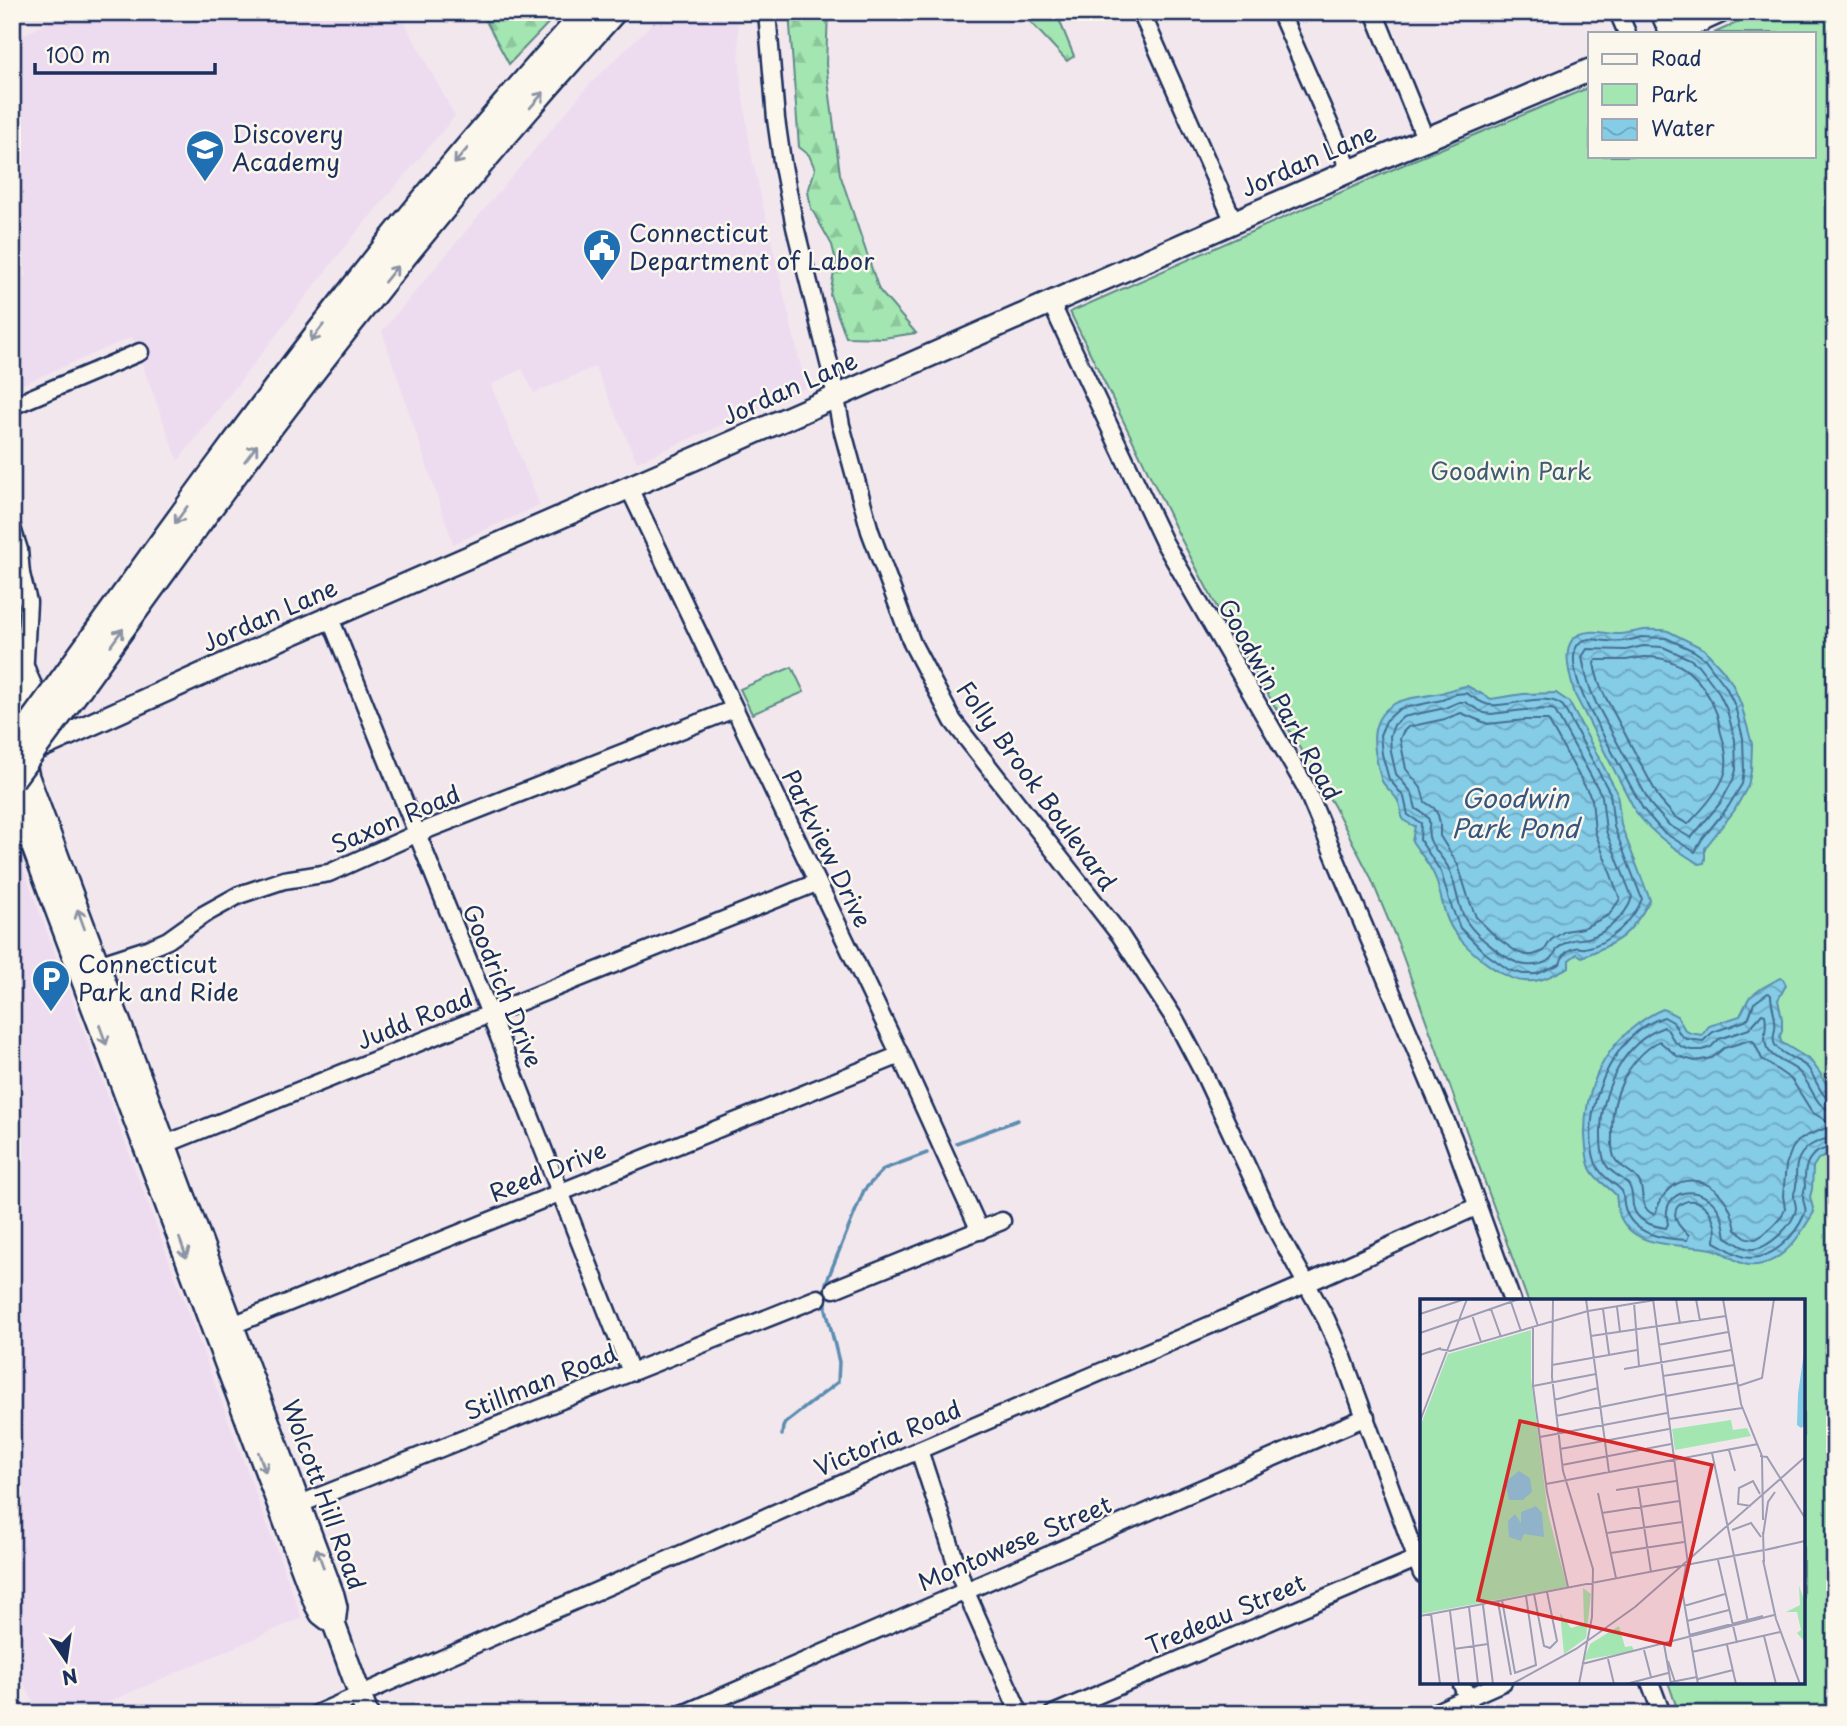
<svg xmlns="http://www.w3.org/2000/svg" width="1847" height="1726" font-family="'Playpen Sans',sans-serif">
  <defs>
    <pattern id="forest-firs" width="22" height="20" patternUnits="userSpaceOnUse" patternTransform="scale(1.75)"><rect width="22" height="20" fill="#a3e6b1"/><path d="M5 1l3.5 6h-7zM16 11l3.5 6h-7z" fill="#8cc69b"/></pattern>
    <pattern id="water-waves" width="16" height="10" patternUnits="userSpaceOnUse" patternTransform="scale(1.75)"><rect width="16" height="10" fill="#85cce6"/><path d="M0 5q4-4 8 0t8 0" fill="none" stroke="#6ca6be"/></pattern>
  </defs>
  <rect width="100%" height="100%" fill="#f3e7ee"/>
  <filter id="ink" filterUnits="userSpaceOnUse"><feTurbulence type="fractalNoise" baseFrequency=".0143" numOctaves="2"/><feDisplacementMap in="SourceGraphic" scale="14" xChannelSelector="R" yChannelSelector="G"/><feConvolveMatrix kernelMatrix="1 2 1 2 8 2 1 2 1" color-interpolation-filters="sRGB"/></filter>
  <g filter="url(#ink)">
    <g fill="#eddcef">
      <path d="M 68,12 L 399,12 L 455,116 L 351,239 L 178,461 L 132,337 L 12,389 L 12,281 L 26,275 L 12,243 L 12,41 Z"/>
      <path d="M 664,12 L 737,12 L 741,83 L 752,158 L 806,388 L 637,462 L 595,367 L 534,393 L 522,369 L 491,385 L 540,505 L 453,544 L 382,331 L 588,86 Z"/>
      <path d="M 17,851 L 302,1618 L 81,1714 L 39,1714 L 12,1658 L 12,857 Z"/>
    </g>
    <g fill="#a3e6b1" stroke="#5f8a88" stroke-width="2">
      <path d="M 1761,12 L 1835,12 L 1835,1714 L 1679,1714 L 1668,1682 L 1803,1682 L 1803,1301 L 1528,1301 L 1398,943 L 1370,876 L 1334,806 L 1222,617 L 1180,537 L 1070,312 L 1414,160 L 1590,87 L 1590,156 L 1814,156 L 1814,33 L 1714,33 Z"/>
      <path d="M 792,667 L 804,692 L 752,714 L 740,689 Z"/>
    </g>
    <g fill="url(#forest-firs)" stroke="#5f8a88" stroke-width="2">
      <path d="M 481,12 L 559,12 L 509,64 Z"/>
      <path d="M 789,12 L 828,12 L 826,64 L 840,174 L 879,290 L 916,333 L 883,338 L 846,337 L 830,295 L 836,261 L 832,245 L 811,208 L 808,192 L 815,169 L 809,155 L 799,147 Z"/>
      <path d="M 1021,12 L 1056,12 L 1074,56 L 1067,61 Z"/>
    </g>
    <g fill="url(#water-waves)" stroke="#5b8db0" stroke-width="2">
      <path d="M 1662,630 L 1668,631 L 1704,649 L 1722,669 L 1732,683 L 1741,704 L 1752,744 L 1751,771 L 1748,786 L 1734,811 L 1705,848 L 1705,859 L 1704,863 L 1699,864 C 1675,849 1653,835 1636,812 L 1575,695 C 1569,674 1556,634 1590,632 C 1599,631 1609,634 1618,634 C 1626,634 1632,632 1639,631 C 1646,629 1655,630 1662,630 Z"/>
      <path d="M 1467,686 L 1491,699 L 1523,694 L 1556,693 L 1569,702 L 1617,792 L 1621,825 L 1650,900 C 1630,936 1619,942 1582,957 L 1577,954 L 1569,960 L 1569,967 C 1555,974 1541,983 1524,981 C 1502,980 1468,950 1455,933 C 1443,917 1442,895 1435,877 C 1430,864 1419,852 1412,841 L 1415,826 C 1394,819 1406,811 1396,798 C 1392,792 1385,787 1382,781 C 1380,777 1379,770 1378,766 C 1372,742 1370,718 1394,704 C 1406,697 1423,697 1436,694 C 1447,692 1456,687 1467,686 Z"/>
      <path d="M 1780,978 L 1783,979 L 1786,985 L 1778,1000 L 1782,1019 L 1782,1031 L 1780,1036 L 1781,1042 L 1810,1060 L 1820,1073 L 1832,1094 L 1835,1104 L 1835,1153 L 1818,1159 L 1813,1167 L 1812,1189 L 1810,1197 L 1814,1212 C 1802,1231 1788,1258 1762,1264 C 1739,1270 1731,1253 1712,1249 C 1680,1243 1630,1251 1618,1211 C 1617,1206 1617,1200 1616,1195 C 1607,1185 1596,1181 1590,1168 C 1586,1158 1586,1147 1585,1136 C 1584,1093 1601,1052 1635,1026 C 1644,1019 1653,1013 1663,1009 L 1677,1016 L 1685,1030 L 1690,1033 L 1702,1035 L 1709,1026 L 1740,1016 L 1749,998 L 1762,988 Z"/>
    </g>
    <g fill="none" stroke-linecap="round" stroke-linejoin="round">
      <g stroke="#456e94" stroke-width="2">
        <path d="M 1641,637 L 1666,638 L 1694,651 L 1705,659 L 1726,687 L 1735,706 L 1743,738 L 1744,771 L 1742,784 L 1728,807 L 1702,839 L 1695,852 L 1663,832 L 1643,809 L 1588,707 C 1581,692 1559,641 1590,639 C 1596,639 1602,641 1607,641 C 1619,642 1630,641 1641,637 Z"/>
        <path d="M 1643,646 L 1663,647 L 1690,659 L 1698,665 L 1718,691 L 1727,710 L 1735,740 L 1736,770 L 1733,780 L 1721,802 L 1691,838 L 1669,825 L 1651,805 L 1596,703 C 1589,688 1585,674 1582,657 L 1587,649 L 1626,650 Z"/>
        <path d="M 1644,657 C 1680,656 1704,680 1716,712 C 1719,719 1719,726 1721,733 C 1725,745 1729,764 1724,776 C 1717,794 1701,811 1688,824 L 1675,817 L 1660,800 L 1606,698 C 1600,687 1596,676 1594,663 L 1596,660 L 1626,660 Z"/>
        <path d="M 1466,693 C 1473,697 1483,705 1491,705 C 1511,707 1546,691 1563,706 L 1610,793 L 1614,827 L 1642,899 C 1634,920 1609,944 1585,948 C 1580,949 1579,946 1574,948 C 1566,950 1562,957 1560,964 L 1537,974 L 1523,974 L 1509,970 L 1485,953 L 1460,928 L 1450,903 L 1441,872 L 1420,840 L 1421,823 L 1408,815 L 1404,797 L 1389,779 L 1382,754 L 1380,735 L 1386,721 L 1399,709 L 1442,700 L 1456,694 Z"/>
        <path d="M 1459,702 L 1465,702 L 1484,713 L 1491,714 L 1524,710 L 1552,709 L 1555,711 L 1602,796 L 1606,831 L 1632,897 C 1627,916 1601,938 1581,939 C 1572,939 1564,942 1557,949 C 1555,952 1554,956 1552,958 C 1546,964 1534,966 1526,965 C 1510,964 1476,936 1467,922 C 1456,906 1457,884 1448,867 C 1443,858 1434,850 1430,840 C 1424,826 1439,821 1416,809 L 1412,793 L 1396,774 L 1391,752 L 1390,736 L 1394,725 L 1403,717 L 1445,708 Z"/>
        <path d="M 1461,713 L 1488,724 L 1525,720 L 1548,720 L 1592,799 L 1595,832 L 1620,899 L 1609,915 L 1583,928 L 1565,931 L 1551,940 L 1544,951 L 1533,955 L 1526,955 L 1517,952 L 1497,938 L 1476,917 L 1468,897 L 1458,865 L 1440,836 L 1440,823 L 1438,815 L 1434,808 L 1425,802 L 1421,788 L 1406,769 L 1400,739 L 1403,732 L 1408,727 L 1445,719 Z"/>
        <path d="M 1750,1040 L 1754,1042 L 1762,1059 L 1792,1080 L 1812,1112 L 1831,1124 L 1829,1127 L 1806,1136 L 1797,1142 L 1792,1149 L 1786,1165 L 1783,1196 L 1785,1208 L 1782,1216 L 1774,1225 L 1764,1234 L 1756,1239 L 1747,1238 L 1736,1230 C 1734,1219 1731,1208 1724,1199 C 1700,1169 1666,1177 1656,1212 L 1653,1214 C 1639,1208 1645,1192 1639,1181 C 1633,1171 1620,1168 1615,1159 C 1611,1152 1612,1141 1612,1133 C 1611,1096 1627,1060 1659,1041 L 1677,1056 L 1695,1061 L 1712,1058 L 1724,1048 Z"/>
        <path d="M 1835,1102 C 1821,1100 1816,1078 1808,1068 C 1799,1059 1782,1056 1775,1045 C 1772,1039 1774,1035 1775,1029 C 1777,1018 1771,1007 1771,995 L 1768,993 L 1754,1003 L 1749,1017 L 1745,1021 L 1713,1032 L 1703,1041 L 1686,1039 L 1680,1034 L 1673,1022 L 1664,1017 C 1612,1032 1578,1114 1596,1164 C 1601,1177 1613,1181 1622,1191 C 1624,1197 1623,1202 1625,1208 C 1632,1235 1664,1239 1687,1240 L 1689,1235 C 1650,1206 1705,1180 1715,1226 C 1717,1231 1715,1237 1715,1242 C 1725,1247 1734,1254 1744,1257 C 1771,1263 1796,1235 1805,1213 C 1807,1208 1803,1204 1803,1198 C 1803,1192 1804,1194 1805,1187 C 1805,1184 1804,1180 1805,1177 C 1805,1157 1816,1149 1835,1147"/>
        <path d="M 1835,1111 C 1813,1109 1813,1084 1798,1071 C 1789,1063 1773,1060 1767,1048 C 1762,1037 1768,1026 1765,1015 L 1762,1014 L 1749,1029 L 1719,1039 L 1711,1047 L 1703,1050 L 1691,1050 L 1682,1047 L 1674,1041 L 1667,1029 L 1664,1027 C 1621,1043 1600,1094 1601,1137 C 1601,1146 1602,1155 1605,1163 C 1610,1174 1622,1176 1629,1185 C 1633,1192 1632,1198 1633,1206 C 1637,1222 1652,1226 1666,1228 L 1668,1224 C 1659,1187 1703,1182 1719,1211 C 1724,1219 1724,1228 1726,1237 C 1734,1241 1741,1248 1750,1249 C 1767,1251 1795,1224 1796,1208 C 1796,1204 1794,1200 1794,1197 C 1794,1188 1795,1195 1796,1186 C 1797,1179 1795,1172 1797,1164 C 1801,1147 1818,1139 1835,1138"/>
      </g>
      <g stroke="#5b8db0" stroke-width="3.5">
        <path d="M 956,1143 L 1018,1120"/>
        <path d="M 782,1435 L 783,1427 L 785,1423 L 838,1382 L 839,1362 L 826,1309 L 826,1283 L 864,1190 L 884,1169 L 927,1153"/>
      </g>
      <defs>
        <g id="minor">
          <path d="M 767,12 L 776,119 L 782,161 L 795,227 L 830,367 L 841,425 L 870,531 L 912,643 L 953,721 L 1120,935 L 1176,1021 L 1203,1072 L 1276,1229 L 1326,1319 L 1343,1357 L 1422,1574"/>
          <path d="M 1141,12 L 1234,222"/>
          <path d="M 1280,12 L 1350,171"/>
          <path d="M 1374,12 L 1425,138"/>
          <path d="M 1618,12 L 1627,33"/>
          <path d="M 1659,12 L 1668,33"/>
          <path d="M 1051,303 L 1164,542 L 1305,786 L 1453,1138 L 1512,1301"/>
          <path d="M 12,406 L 140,352"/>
          <path d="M 629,488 L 900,1055 L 980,1231"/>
          <path d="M 12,528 L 19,550 L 21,574 L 28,602 L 21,735"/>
          <path d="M 12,600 L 21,574"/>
          <path d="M 330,618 L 490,1014 L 631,1372"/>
          <path d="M 88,968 L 150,948 L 168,940 L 203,915 L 239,895 L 284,880 L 329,873 L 416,834 L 734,709"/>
          <path d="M 156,1148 L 816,883"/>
          <path d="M 834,1289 L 1002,1221"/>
          <path d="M 223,1329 L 900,1055"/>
          <path d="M 919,1450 L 965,1590 L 1020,1714"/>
          <path d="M 290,1508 L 818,1298"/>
          <path d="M 1461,1682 L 1473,1714"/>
          <path d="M 1650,1682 L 1662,1714"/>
          <path d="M 316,1714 L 919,1450 L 1306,1284 L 1478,1206"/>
          <path d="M 683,1714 L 1366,1417"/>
          <path d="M 1053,1714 L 1416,1559"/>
          <path d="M 1431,1714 L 1503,1682"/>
        </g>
        <g id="major">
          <path d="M 1674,33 L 1720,12"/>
          <path d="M 24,670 C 31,690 39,703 58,714"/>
          <path d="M 23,755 L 28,777 L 333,1595 L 336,1607 L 334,1624"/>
          <path d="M 12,760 L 287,636 L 708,453 L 1350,171 L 1590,70"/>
          <path d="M 12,791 L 316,1605 L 321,1614 L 334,1624"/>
          <path d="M 334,1624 L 367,1714"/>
        </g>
        <g id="highway">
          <path d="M 61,681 C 153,554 244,426 341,303 C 418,203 501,106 586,12"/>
          <path d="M 77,692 C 143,601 208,509 277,419 C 383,279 496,142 614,12"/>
        </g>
      </defs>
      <use href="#minor" stroke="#1b2f5e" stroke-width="21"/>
      <use href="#major" stroke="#1b2f5e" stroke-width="26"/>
      <use href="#highway" stroke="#1b2f5e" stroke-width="28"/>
      <use href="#minor" stroke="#fbf7ec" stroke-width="16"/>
      <use href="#major" stroke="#fbf7ec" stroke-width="21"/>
      <use href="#highway" stroke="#fbf7ec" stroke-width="23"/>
      <defs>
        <g id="highway-bridge">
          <path d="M 12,748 L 61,681"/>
          <path d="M 12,780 L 77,692"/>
        </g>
      </defs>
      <use href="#highway-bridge" stroke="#1b2f5e" stroke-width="28" stroke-linecap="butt"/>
      <use href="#highway-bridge" stroke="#fbf7ec" stroke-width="23"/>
    </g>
    <defs><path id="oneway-shaft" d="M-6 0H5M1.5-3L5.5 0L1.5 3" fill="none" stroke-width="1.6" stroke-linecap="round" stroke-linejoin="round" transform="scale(1.75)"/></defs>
    <g stroke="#8b93a5">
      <use href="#oneway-shaft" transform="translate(537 100) rotate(-49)"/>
      <use href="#oneway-shaft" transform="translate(461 156) rotate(130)"/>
      <use href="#oneway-shaft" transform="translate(391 274) rotate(-51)"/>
      <use href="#oneway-shaft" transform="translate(317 333) rotate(128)"/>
      <use href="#oneway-shaft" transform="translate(251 453) rotate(-53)"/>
      <use href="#oneway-shaft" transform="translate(181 515) rotate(126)"/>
      <use href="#oneway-shaft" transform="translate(117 637) rotate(-54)"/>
      <use href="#oneway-shaft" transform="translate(81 919) rotate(-110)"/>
      <use href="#oneway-shaft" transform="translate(103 1035) rotate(70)"/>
      <use href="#oneway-shaft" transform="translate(183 1248) rotate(70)"/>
      <use href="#oneway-shaft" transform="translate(262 1462) rotate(70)"/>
      <use href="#oneway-shaft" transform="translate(320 1558) rotate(-110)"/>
    </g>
  </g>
  <defs>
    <symbol id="school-pin" viewBox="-11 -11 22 30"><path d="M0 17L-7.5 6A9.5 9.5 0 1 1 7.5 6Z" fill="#1f6fb2" stroke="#fbf7ec"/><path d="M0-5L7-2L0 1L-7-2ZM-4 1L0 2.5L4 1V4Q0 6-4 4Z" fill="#fff"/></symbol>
    <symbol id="civic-pin" viewBox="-11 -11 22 30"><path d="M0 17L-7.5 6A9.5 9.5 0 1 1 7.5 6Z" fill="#1f6fb2" stroke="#fbf7ec"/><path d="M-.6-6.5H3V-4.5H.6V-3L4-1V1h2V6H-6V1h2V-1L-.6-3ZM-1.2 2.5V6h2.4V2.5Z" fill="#fff"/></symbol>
    <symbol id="parking-pin" viewBox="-11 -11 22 30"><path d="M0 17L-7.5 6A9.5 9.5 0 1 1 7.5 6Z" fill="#1f6fb2" stroke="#fbf7ec"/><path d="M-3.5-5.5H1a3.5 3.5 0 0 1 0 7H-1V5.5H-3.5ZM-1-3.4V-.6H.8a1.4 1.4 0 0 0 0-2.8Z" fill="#fff"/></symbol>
  </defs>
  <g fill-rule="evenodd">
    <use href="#school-pin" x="183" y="127" width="44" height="60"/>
    <use href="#civic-pin" x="580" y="226" width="44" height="60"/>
    <use href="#parking-pin" x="29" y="957" width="44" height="60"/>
  </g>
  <g text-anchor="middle" stroke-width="5" stroke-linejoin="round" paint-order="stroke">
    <g font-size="24" fill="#1b2f5e" stroke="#fbf7ec" text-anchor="start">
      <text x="232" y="143">Discovery<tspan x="232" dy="28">Academy</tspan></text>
      <text x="629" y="242">Connecticut<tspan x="629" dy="28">Department of Labor</tspan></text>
      <text x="78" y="973">Connecticut<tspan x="78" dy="28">Park and Ride</tspan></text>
    </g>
    <g font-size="24" fill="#1b2f5e" stroke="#fbf7ec">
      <text transform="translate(1309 161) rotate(-24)" y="8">Jordan Lane</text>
      <text transform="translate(790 389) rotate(-24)" y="8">Jordan Lane</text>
      <text transform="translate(270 616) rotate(-24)" y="8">Jordan Lane</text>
      <text transform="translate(1279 700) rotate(61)" y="8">Goodwin Park Road</text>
      <text transform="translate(1036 786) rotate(54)" y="8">Folly Brook Boulevard</text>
      <text transform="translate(396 820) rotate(-23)" y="8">Saxon Road</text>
      <text transform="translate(826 849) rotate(64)" y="8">Parkview Drive</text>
      <text transform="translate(502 986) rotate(68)" y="8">Goodrich Drive</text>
      <text transform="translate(415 1020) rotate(-22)" y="8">Judd Road</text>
      <text transform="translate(548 1172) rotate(-22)" y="8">Reed Drive</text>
      <text transform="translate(541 1383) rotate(-22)" y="8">Stillman Road</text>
      <text transform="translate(888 1439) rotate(-23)" y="8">Victoria Road</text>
      <text transform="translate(323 1495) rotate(70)" y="8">Wolcott Hill Road</text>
      <text transform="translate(1015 1544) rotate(-23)" y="8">Montowese Street</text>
      <text transform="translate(1226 1615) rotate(-23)" y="8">Tredeau Street</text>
    </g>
    <g font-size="24" fill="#3d5d73" stroke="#fbf7ec">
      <text x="1511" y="480">Goodwin Park</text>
    </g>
    <g font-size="26" font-style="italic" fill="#365680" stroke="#fbf7ec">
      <text x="1515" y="808">Goodwin<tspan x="1515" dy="30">Park Pond</tspan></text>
    </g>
  </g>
  <g transform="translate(1420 1299)">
    <rect width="385" height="385" fill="#f3e7ee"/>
    <path d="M 111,31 L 111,79 L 128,214 L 147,288 L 0,315 L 0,128 L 28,55 ZM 311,121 L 313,131 L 327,129 L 331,137 L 255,151 L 252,130 ZM 379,287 L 385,303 L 385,343 L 377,334 L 381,331 L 377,313 L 366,313 L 380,306 Z" fill="#a3e6b1"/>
    <path d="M 163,289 L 171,295 L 166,339 L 144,355 L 140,314 L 151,329 L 164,325 ZM 199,327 L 205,348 L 212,347 L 214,352 L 164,361 L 170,345 Z" fill="#a3e6b1"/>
    <path d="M 384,53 L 385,126 L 381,129 L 377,126 L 378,95 ZM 99,172 L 110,179 L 112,193 L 103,201 L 89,201 L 85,183 ZM 116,207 L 122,214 L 124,238 L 104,235 L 101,242 L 89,238 L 88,222 L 95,215 L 101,224 L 101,213 Z" fill="#85cce6"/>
    <path fill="none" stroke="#9d9db4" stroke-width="2" d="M 109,0 L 118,27M 133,0 L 132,78 L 143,172 L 173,270 L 172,318 L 159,385M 166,0 L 189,173M 233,0 L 268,265M 256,0 L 260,25M 276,0 L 280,22M 303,0 L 321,105 L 342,157 L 343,221M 91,3 L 101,32M 214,4 L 219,67M 197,8 L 200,33M 71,10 L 81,38M 183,10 L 189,55M 0,15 L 45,0M 52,16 L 61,43M 39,21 L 99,0M 113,28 L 113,87 L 127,193 L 148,288M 0,34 L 38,21M 171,37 L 306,17M 238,46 L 308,33M 19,50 L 30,52 L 168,12 L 235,1M 0,56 L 21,49M 132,66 L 217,51M 204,70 L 311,51M 243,77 L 314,66M 113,87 L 176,75M 318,87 L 342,79 L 354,0M 246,97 L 317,84M 134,101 L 178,89M 136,117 L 245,95M 249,120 L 322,109M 0,122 L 47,0M 120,138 L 247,114M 140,150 L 249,130M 309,151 L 315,172M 292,154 L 328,323M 340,157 L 347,158 L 385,219M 142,166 L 251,145M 126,185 L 338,145M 218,188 L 231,273M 196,191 L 256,182M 178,194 L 196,279M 331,207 L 318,205 L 319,189 L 333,182 L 340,195M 182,214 L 259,202M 312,231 L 331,224 L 341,238M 343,233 L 344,263M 187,234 L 262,223M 343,237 L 348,203 L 355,193M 345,251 L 385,242M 191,254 L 264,243M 298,261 L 317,344M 343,261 L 356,320 L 380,385M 266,267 L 262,291 L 278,385M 114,295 L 124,347 L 130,349 L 137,342 L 127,293M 82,301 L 95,374 L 116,366 L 106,297M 78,303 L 91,376M 63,306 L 73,385M 264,307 L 305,295M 49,308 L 58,385M 30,312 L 39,385M 11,315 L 20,385M 0,317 L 344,251M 267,322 L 309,311M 269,336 L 343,317M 344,337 L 356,385M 244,345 L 251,385M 307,346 L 316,385M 34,350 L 68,345M 224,351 L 231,378M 272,353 L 360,333M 188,360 L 194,385M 248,362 L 255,383M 162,365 L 354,316M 278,380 L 313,371M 251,383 L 277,378M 92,385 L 156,350 L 215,308 L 385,158M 206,385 L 248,374"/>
    <path fill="#d62828" fill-opacity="0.15" stroke="#d62828" stroke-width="3.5" d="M 100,122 L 292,166 L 250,346 L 58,301 Z"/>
    <rect width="385" height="385" fill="none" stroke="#1b2f5e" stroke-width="3.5"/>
  </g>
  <rect width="1847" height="1726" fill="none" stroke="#fbf7ec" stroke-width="42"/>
  <rect x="21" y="21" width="1805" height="1684" fill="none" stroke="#1b2f5e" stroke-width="2.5" filter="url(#ink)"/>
  <rect x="1588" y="32" width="228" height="126" fill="#fbf7ec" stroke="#a1a7b3" stroke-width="2"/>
  <rect x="1602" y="54" width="35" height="10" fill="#fbf7ec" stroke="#a1a7b3" stroke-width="2"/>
  <text x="1651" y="66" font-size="21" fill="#1b2f5e">Road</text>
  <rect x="1602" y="84" width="35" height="21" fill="#a3e6b1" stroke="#a1a7b3" stroke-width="2"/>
  <text x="1651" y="102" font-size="21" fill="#1b2f5e">Park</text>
  <rect x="1602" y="119" width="35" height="21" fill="url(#water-waves)" stroke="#a1a7b3" stroke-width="2"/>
  <text x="1651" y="136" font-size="21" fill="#1b2f5e">Water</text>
  <g transform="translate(66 1660) rotate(167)" stroke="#fbf7ec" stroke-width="5" paint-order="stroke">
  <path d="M0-5L12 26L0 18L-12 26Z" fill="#1b2f5e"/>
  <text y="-10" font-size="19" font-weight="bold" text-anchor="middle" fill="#1b2f5e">N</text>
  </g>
  <path d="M35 63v10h180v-10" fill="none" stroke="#1b2f5e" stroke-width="3.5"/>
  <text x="46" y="63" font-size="21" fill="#1b2f5e" stroke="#fbf7ec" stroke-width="5" paint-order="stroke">100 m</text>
</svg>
